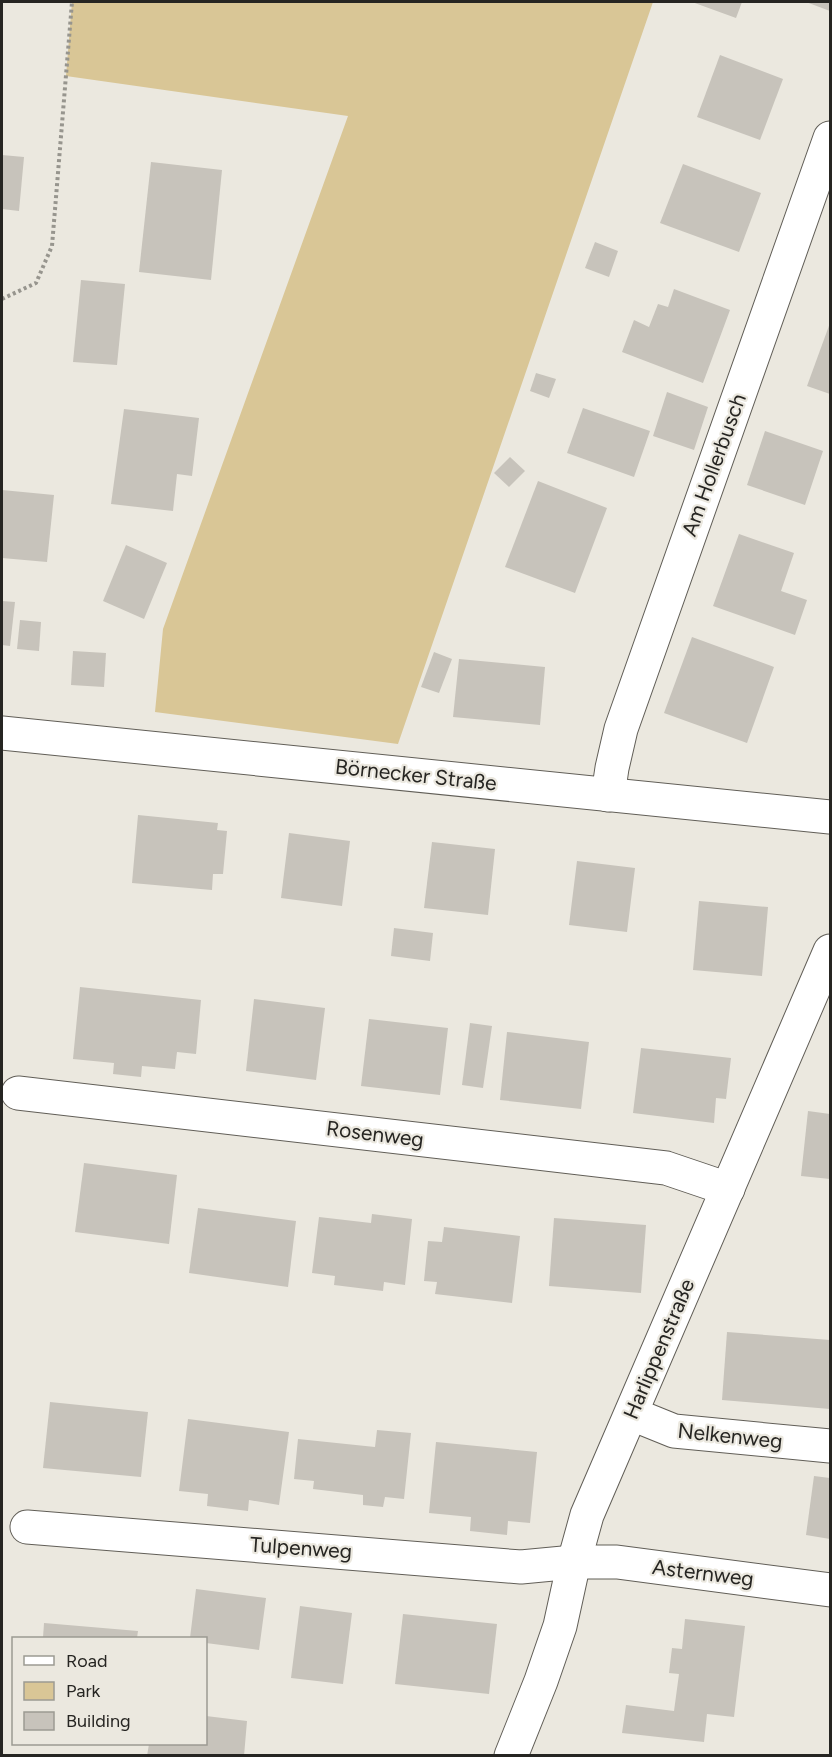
<svg xmlns="http://www.w3.org/2000/svg" width="832" height="1757" font-family="Figtree,sans-serif">
  <rect width="100%" height="100%" fill="#ebe8df"/>
  <path fill="#d9c696" d="M 72,2 L 653,2 L 398,744 L 155,712 L 163,629 L 348,116 L 66,76 Z"/>
  <g fill="#c7c3bb">
    <path d="M 692,2 L 742,2 L 736,18 Z"/>
    <path d="M 806,2 L 830,2 L 830,11 Z"/>
    <path d="M 720,55 L 783,79 L 760,140 L 697,117 Z"/>
    <path d="M 2,155 L 24,157 L 19,211 L 2,209 Z"/>
    <path d="M 151,162 L 222,170 L 211,280 L 139,272 Z"/>
    <path d="M 683,164 L 761,193 L 739,252 L 660,223 Z"/>
    <path d="M 595,242 L 618,251 L 609,277 L 585,268 Z"/>
    <path d="M 81,280 L 125,284 L 117,365 L 73,362 Z"/>
    <path d="M 674,289 L 730,310 L 703,383 L 622,352 L 634,320 L 649,327 L 658,304 L 668,307 Z"/>
    <path d="M 830,323 L 830,394 L 807,386 Z"/>
    <path d="M 536,373 L 556,379 L 549,398 L 530,391 Z"/>
    <path d="M 667,392 L 708,407 L 694,450 L 653,436 Z"/>
    <path d="M 583,408 L 650,431 L 634,477 L 567,453 Z"/>
    <path d="M 124,409 L 199,418 L 192,476 L 177,474 L 173,511 L 111,504 Z"/>
    <path d="M 765,431 L 823,451 L 805,505 L 747,485 Z"/>
    <path d="M 510,457 L 525,471 L 509,487 L 494,473 Z"/>
    <path d="M 538,481 L 607,508 L 575,593 L 505,567 Z"/>
    <path d="M 2,490 L 54,495 L 47,562 L 2,558 Z"/>
    <path d="M 739,534 L 794,553 L 781,591 L 807,600 L 795,635 L 713,606 Z"/>
    <path d="M 126,545 L 167,563 L 144,619 L 103,601 Z"/>
    <path d="M 2,601 L 15,602 L 10,646 L 2,645 Z"/>
    <path d="M 20,620 L 41,622 L 39,651 L 17,649 Z"/>
    <path d="M 692,637 L 774,667 L 747,743 L 664,713 Z"/>
    <path d="M 73,651 L 106,653 L 104,687 L 71,685 Z"/>
    <path d="M 434,652 L 452,659 L 439,693 L 421,687 Z"/>
    <path d="M 459,659 L 545,667 L 540,725 L 453,717 Z"/>
    <path d="M 138,815 L 218,823 L 217,830 L 227,831 L 223,874 L 213,874 L 212,890 L 132,883 Z"/>
    <path d="M 289,833 L 350,841 L 342,906 L 281,898 Z"/>
    <path d="M 432,842 L 495,849 L 488,915 L 424,908 Z"/>
    <path d="M 577,861 L 635,868 L 627,932 L 569,925 Z"/>
    <path d="M 699,901 L 768,907 L 762,976 L 693,970 Z"/>
    <path d="M 394,928 L 433,933 L 430,961 L 391,956 Z"/>
    <path d="M 80,987 L 201,1000 L 196,1054 L 177,1052 L 175,1069 L 142,1066 L 141,1077 L 113,1074 L 114,1063 L 73,1059 Z"/>
    <path d="M 254,999 L 325,1008 L 316,1080 L 246,1071 Z"/>
    <path d="M 369,1019 L 448,1028 L 440,1095 L 361,1086 Z"/>
    <path d="M 470,1023 L 492,1026 L 483,1088 L 462,1085 Z"/>
    <path d="M 507,1032 L 589,1042 L 581,1109 L 500,1100 Z"/>
    <path d="M 641,1048 L 731,1058 L 726,1099 L 716,1098 L 714,1123 L 633,1113 Z"/>
    <path d="M 808,1111 L 830,1114 L 830,1179 L 801,1176 Z"/>
    <path d="M 84,1163 L 177,1175 L 169,1244 L 75,1232 Z"/>
    <path d="M 198,1208 L 296,1221 L 288,1287 L 189,1273 Z"/>
    <path d="M 372,1214 L 412,1219 L 405,1285 L 384,1282 L 383,1291 L 334,1285 L 335,1276 L 312,1273 L 319,1217 L 371,1223 Z"/>
    <path d="M 554,1218 L 646,1225 L 641,1293 L 549,1286 Z"/>
    <path d="M 444,1227 L 520,1236 L 512,1303 L 435,1294 L 437,1282 L 424,1281 L 428,1241 L 442,1242 Z"/>
    <path d="M 727,1332 L 830,1340 L 830,1409 L 722,1400 Z"/>
    <path d="M 50,1402 L 148,1412 L 141,1477 L 43,1468 Z"/>
    <path d="M 188,1419 L 289,1432 L 279,1505 L 249,1500 L 248,1511 L 207,1506 L 208,1494 L 179,1491 Z"/>
    <path d="M 377,1430 L 411,1433 L 404,1499 L 385,1497 L 383,1507 L 363,1505 L 363,1495 L 313,1489 L 314,1481 L 294,1479 L 298,1439 L 375,1447 Z"/>
    <path d="M 436,1442 L 537,1452 L 530,1523 L 508,1521 L 507,1535 L 470,1531 L 471,1517 L 429,1513 Z"/>
    <path d="M 814,1476 L 830,1478 L 830,1539 L 806,1535 Z"/>
    <path d="M 196,1589 L 266,1598 L 259,1650 L 206,1643 L 206,1638 L 190,1638 Z"/>
    <path d="M 300,1606 L 352,1613 L 343,1684 L 291,1678 Z"/>
    <path d="M 403,1614 L 497,1624 L 489,1694 L 395,1684 Z"/>
    <path d="M 685,1619 L 745,1626 L 734,1717 L 707,1714 L 704,1742 L 622,1733 L 626,1705 L 674,1711 L 679,1674 L 669,1673 L 672,1648 L 682,1649 Z"/>
    <path d="M 44,1623 L 138,1631 L 137,1638 L 43,1638 Z"/>
    <path d="M 206,1716 L 247,1721 L 244,1756 L 147,1756 L 149,1744 L 206,1744 Z"/>
  </g>
  <g fill="none" stroke-linecap="round" stroke-linejoin="round">
    <defs>
      <g id="street">
        <path d="M 2,733 L 830,817"/>
        <path d="M 608,795 L 612,768 L 621,729 L 830,138"/>
        <path d="M 18,1093 L 666,1168 L 728,1189"/>
        <path d="M 632,1414 L 674,1431 L 830,1446"/>
        <path d="M 27,1527 L 521,1567 L 574,1562 L 617,1562 L 830,1590"/>
        <path d="M 511,1756 L 541,1681 L 560,1626 L 574,1562 L 587,1515 L 830,951"/>
      </g>
    </defs>
    <use href="#street" stroke="#615e57" stroke-width="35"/>
    <path stroke="#97958e" stroke-width="4" stroke-dasharray="3 3" stroke-linecap="butt" d="M 2,299 L 36,283 L 52,246 L 72,2"/>
    <use href="#street" stroke="#fff" stroke-width="33"/>
  </g>
  <g text-anchor="middle" stroke-width="4.5" stroke-linejoin="round" paint-order="stroke">
    <g font-size="21" fill="#262522" stroke="#ebe8df">
      <text transform="translate(714 465) rotate(-70)" y="7">Am Hollerbusch</text>
      <text transform="translate(416 775) rotate(6)" y="7">Börnecker Straße</text>
      <text transform="translate(375 1134) rotate(7)" y="7">Rosenweg</text>
      <text transform="translate(659 1349) rotate(-67)" y="7">Harlippenstraße</text>
      <text transform="translate(730 1436) rotate(6)" y="7">Nelkenweg</text>
      <text transform="translate(301 1548) rotate(4)" y="7">Tulpenweg</text>
      <text transform="translate(703 1573) rotate(7)" y="7">Asternweg</text>
    </g>
  </g>
  <rect width="832" height="1757" fill="none" stroke="#262522" stroke-width="6"/>
  <rect x="12" y="1637" width="195" height="108" fill="#ebe8df" stroke="#9c9a93" stroke-width="1.5"/>
  <rect x="24" y="1656" width="30" height="9" fill="#ffffff" stroke="#9c9a93" stroke-width="1.5"/>
  <text x="66" y="1667" font-size="18" fill="#262522">Road</text>
  <rect x="24" y="1682" width="30" height="18" fill="#d9c696" stroke="#9c9a93" stroke-width="1.5"/>
  <text x="66" y="1697" font-size="18" fill="#262522">Park</text>
  <rect x="24" y="1712" width="30" height="18" fill="#c7c3bb" stroke="#9c9a93" stroke-width="1.5"/>
  <text x="66" y="1727" font-size="18" fill="#262522">Building</text>
</svg>
